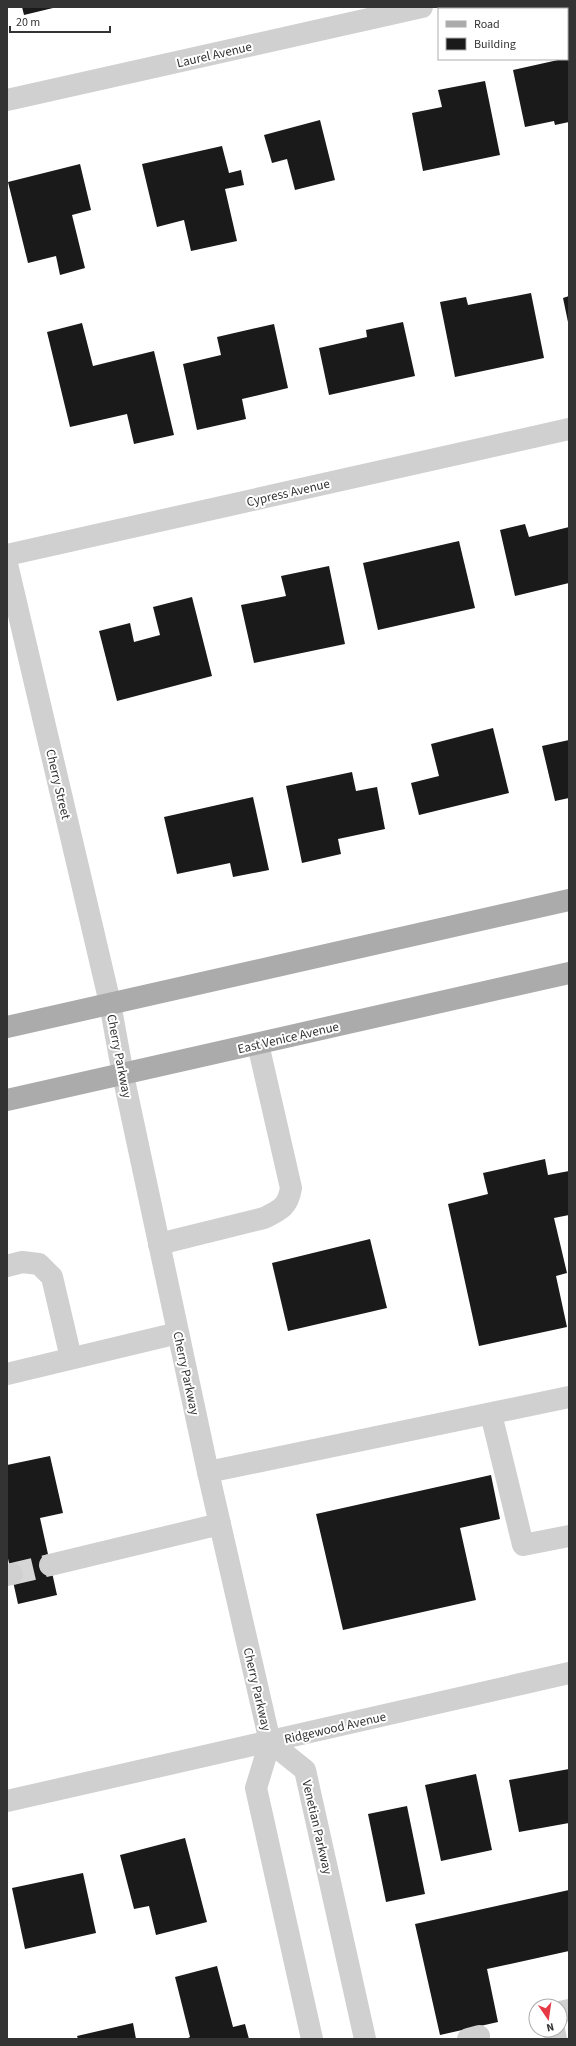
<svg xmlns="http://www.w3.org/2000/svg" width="576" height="2046" font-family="'Source Sans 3',sans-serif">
  <rect width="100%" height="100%" fill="#fff"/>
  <g fill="#1a1a1a">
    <path d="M 22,7 L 53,7 L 53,8 L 24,15 Z"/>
    <path d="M 567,58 L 569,58 L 569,122 L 555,125 L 554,121 L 525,127 L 513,70 Z"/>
    <path d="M 485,81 L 500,155 L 423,171 L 412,113 L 442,107 L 438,90 Z"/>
    <path d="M 320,120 L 335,180 L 295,190 L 287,159 L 272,163 L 264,135 Z"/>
    <path d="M 222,146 L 229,173 L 241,170 L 244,185 L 225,189 L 237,241 L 191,251 L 184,220 L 157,227 L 142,164 Z"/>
    <path d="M 80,164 L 91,210 L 72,215 L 85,268 L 60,275 L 56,256 L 28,263 L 8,182 Z"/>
    <path d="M 531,293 L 544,358 L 455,377 L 440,302 L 466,297 L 468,305 Z"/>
    <path d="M 569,296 L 569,322 L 568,322 L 563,298 Z"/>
    <path d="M 403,322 L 415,376 L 329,395 L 319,348 L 367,337 L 366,330 Z"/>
    <path d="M 82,323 L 93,366 L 154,351 L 174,435 L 134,444 L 127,414 L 70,427 L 47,332 Z"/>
    <path d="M 274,324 L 288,388 L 242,399 L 246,419 L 197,430 L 183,364 L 221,355 L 217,337 Z"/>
    <path d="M 525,524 L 529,537 L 569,527 L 569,583 L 515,596 L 500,530 Z"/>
    <path d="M 459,541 L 475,608 L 378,630 L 363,563 Z"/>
    <path d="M 329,566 L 345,644 L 254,663 L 241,605 L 286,596 L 281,576 Z"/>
    <path d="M 192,597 L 212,676 L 117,701 L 99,631 L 130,623 L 134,642 L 160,635 L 153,607 Z"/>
    <path d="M 493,728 L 509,793 L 419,815 L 411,783 L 439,776 L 431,744 Z"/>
    <path d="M 569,740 L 569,798 L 555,801 L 542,746 Z"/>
    <path d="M 352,772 L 356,791 L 377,787 L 385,829 L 338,839 L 341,854 L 302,863 L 286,786 Z"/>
    <path d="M 253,797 L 269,870 L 233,877 L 230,863 L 177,874 L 164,817 Z"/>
    <path d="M 545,1159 L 548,1175 L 569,1171 L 569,1215 L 554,1218 L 567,1273 L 556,1276 L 567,1327 L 479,1346 L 448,1204 L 488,1194 L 483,1173 Z"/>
    <path d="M 370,1239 L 387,1308 L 288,1331 L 272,1263 Z"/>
    <path d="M 50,1456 L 63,1513 L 40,1518 L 57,1595 L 18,1604 L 7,1554 L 7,1465 Z"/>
    <path d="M 491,1475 L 500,1519 L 460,1528 L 476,1600 L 343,1630 L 316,1514 Z"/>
    <path d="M 569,1769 L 569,1823 L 519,1832 L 509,1780 Z"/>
    <path d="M 476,1774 L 492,1850 L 441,1861 L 425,1785 Z"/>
    <path d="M 407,1806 L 425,1894 L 386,1902 L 368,1814 Z"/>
    <path d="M 185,1838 L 207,1922 L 156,1935 L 149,1906 L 134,1909 L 120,1855 Z"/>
    <path d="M 83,1873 L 96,1933 L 25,1949 L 12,1888 Z"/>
    <path d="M 569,1890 L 569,1951 L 487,1969 L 498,2022 L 440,2035 L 415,1924 Z"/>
    <path d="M 217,1966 L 233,2027 L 245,2024 L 249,2039 L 186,2039 L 190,2037 L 175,1977 Z"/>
    <path d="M 133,2023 L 136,2039 L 78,2039 L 77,2036 Z"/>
  </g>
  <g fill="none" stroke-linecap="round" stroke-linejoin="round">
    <path stroke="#d6d6d6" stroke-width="22" stroke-dasharray="22 11" stroke-linecap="butt" d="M 12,1574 L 50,1565"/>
    <g stroke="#d0d0d0" stroke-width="22">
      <path d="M 7,100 L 422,7"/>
      <path d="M 7,555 L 569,429"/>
      <path d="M 7,564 L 110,1003 L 123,1075 L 208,1472 L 270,1742 L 256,1788 L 312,2039"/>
      <path d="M 159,1244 L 264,1218 C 280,1210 288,1207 291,1188 L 258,1044"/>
      <path d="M 7,1266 L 22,1262 L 39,1264 L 52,1277 L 71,1358"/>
      <path d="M 7,1374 L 178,1333"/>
      <path d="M 491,1414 L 523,1545 L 569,1536"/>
      <path d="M 208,1472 L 569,1397"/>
      <path d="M 50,1565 L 220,1524"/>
      <path d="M 7,1575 L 12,1574"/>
      <path d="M 270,1742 L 305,1770 L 365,2039"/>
      <path d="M 7,1801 L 569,1673"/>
      <path d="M 560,2012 L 569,2010"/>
      <path d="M 554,2030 L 556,2039"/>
      <path d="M 468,2039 L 479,2036"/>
    </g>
    <g stroke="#ababab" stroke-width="22">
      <path d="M 7,1027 L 569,900"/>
      <path d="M 7,1100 L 569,973"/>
    </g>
  </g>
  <g text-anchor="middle" stroke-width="4" stroke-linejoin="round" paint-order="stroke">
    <g font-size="13" fill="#333" stroke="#fff">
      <text transform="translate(214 54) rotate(-13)" y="5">Laurel Avenue</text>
      <text transform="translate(288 492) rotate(-13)" y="5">Cypress Avenue</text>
      <text transform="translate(59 784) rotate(77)" y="5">Cherry Street</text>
      <text transform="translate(288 1037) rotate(-13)" y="5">East Venice Avenue</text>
      <text transform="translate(120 1056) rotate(79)" y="5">Cherry Parkway</text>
      <text transform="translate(187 1373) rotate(78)" y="5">Cherry Parkway</text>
      <text transform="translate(258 1689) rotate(77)" y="5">Cherry Parkway</text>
      <text transform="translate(335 1727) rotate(-13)" y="5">Ridgewood Avenue</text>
      <text transform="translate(318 1827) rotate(77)" y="5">Venetian Parkway</text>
    </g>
  </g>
  <rect width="576" height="2046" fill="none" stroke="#333333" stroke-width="16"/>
  <rect x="438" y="8" width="130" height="52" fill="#ffffff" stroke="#adadad"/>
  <rect x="446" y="21" width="20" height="6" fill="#ababab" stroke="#adadad"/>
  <text x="474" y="28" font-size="12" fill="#333333">Road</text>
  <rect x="446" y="38" width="20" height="12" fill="#1a1a1a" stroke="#adadad"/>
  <text x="474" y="48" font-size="12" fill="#333333">Building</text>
  <g transform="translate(548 2018) rotate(167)"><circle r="19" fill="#ffffff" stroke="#adadad"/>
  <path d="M0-3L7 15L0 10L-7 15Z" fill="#e63946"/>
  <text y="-6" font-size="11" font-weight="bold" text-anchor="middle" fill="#333333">N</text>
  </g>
  <path d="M10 26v6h100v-6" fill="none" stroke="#333333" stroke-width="2"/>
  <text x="16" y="26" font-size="12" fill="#333333" stroke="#ffffff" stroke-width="3" paint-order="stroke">20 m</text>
</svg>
